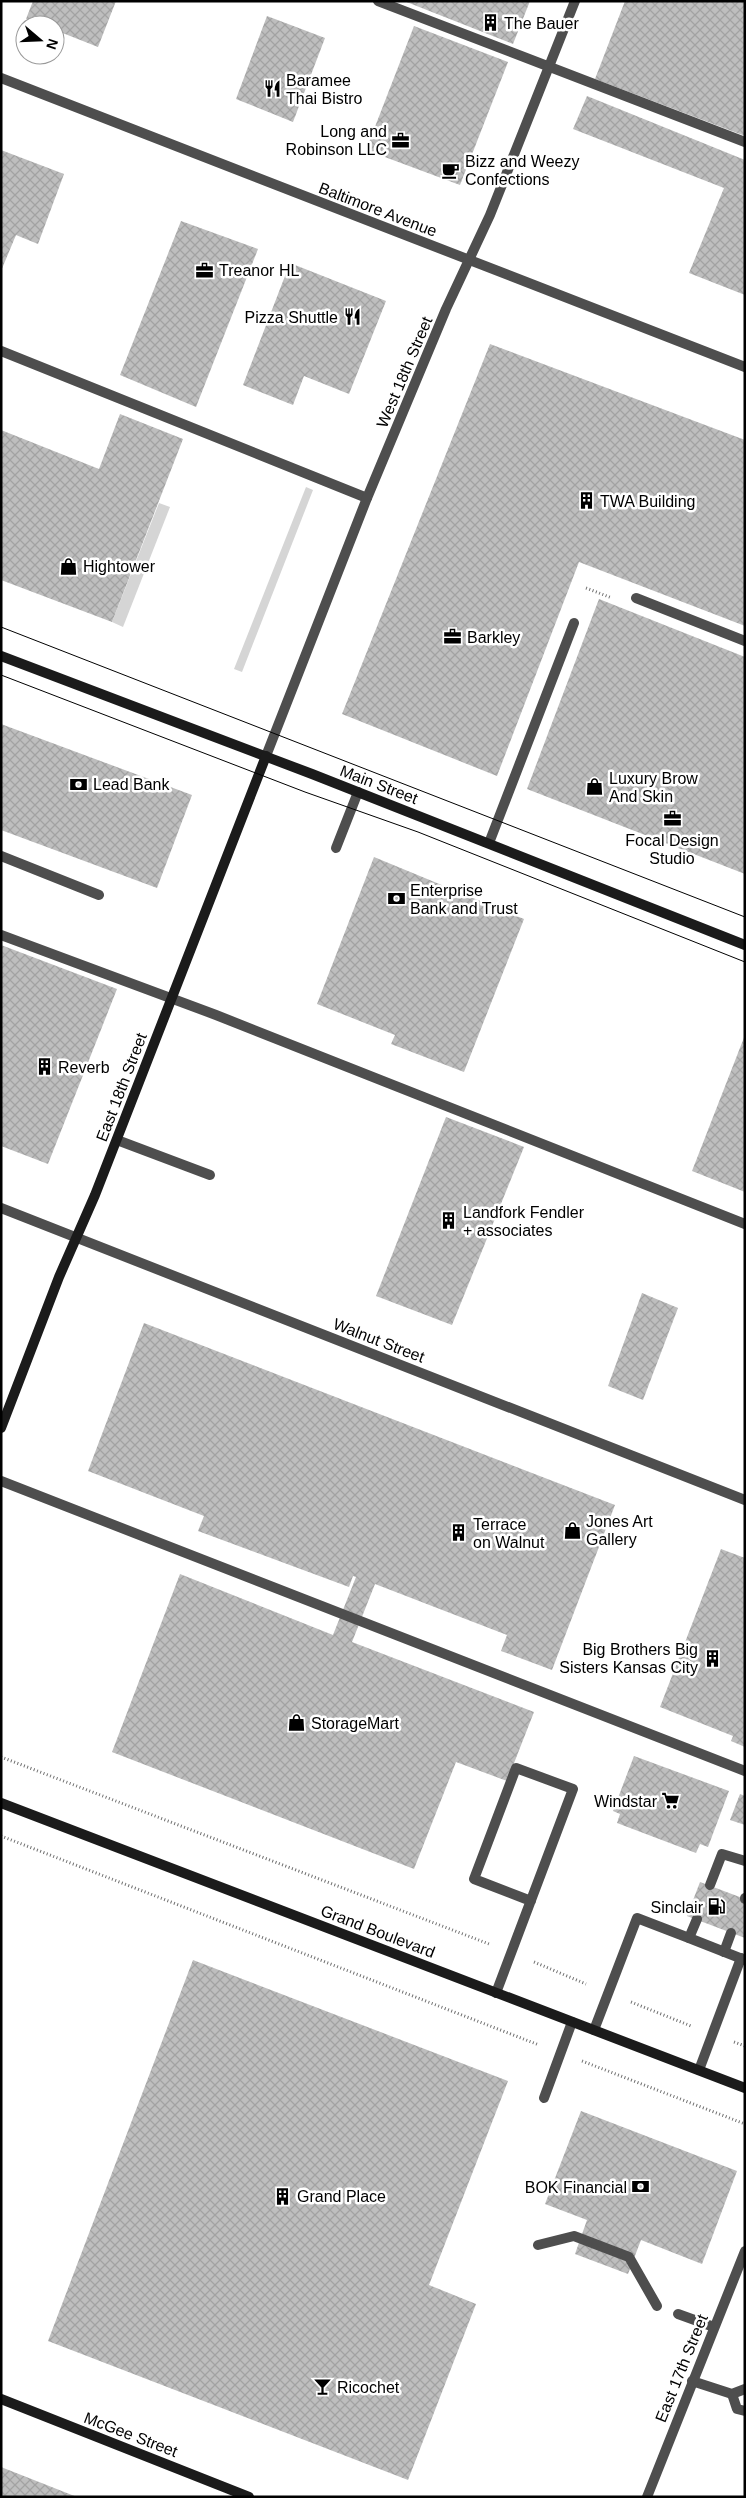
<svg xmlns="http://www.w3.org/2000/svg" width="746" height="2498" font-family="Helvetica,sans-serif">
  <defs>
    <pattern id="building-cross-hatch" width="8" height="8" patternUnits="userSpaceOnUse" patternTransform="scale(1.25)"><rect width="8" height="8" fill="#bebebe"/><path d="M0 0l8 8M0 8l8-8" fill="none" stroke="#a2a2a2"/></pattern>
  </defs>
  <rect width="100%" height="100%" fill="#fff"/>
  <g fill="#d5d5d5">
    <path d="M 306,487 L 313,490 L 242,672 L 234,669 Z"/>
    <path d="M 159,503 L 170,507 L 123,627 L 112,622 Z"/>
  </g>
  <g fill="url(#building-cross-hatch)">
    <path d="M 33,1 L 116,1 L 98,47 L 55,30 L 55,25 L 42,25 L 26,19 Z"/>
    <path d="M 404,1 L 530,1 L 513,44 Z"/>
    <path d="M 625,1 L 745,1 L 745,136 L 595,79 Z"/>
    <path d="M 267,16 L 325,38 L 293,122 L 236,99 Z"/>
    <path d="M 414,26 L 508,62 L 460,185 L 366,150 Z"/>
    <path d="M 587,96 L 745,160 L 745,295 L 689,273 L 724,188 L 573,129 Z"/>
    <path d="M 1,150 L 64,174 L 38,244 L 16,235 L 1,271 Z"/>
    <path d="M 181,221 L 258,249 L 196,407 L 120,375 Z"/>
    <path d="M 290,263 L 386,301 L 349,394 L 304,376 L 293,405 L 243,385 Z"/>
    <path d="M 490,344 L 745,440 L 745,626 L 579,562 L 497,776 L 342,714 Z"/>
    <path d="M 120,414 L 183,439 L 112,622 L 1,580 L 1,430 L 99,469 Z"/>
    <path d="M 599,599 L 745,657 L 745,874 L 527,789 Z"/>
    <path d="M 1,724 L 192,795 L 157,888 L 1,830 Z"/>
    <path d="M 374,857 L 524,919 L 464,1072 L 391,1044 L 395,1035 L 317,1004 Z"/>
    <path d="M 1,945 L 117,989 L 48,1164 L 1,1146 Z"/>
    <path d="M 745,1035 L 745,1192 L 692,1171 Z"/>
    <path d="M 446,1117 L 524,1147 L 452,1325 L 376,1296 Z"/>
    <path d="M 642,1293 L 678,1308 L 643,1400 L 608,1386 Z"/>
    <path d="M 144,1323 L 615,1505 L 552,1670 L 501,1651 L 507,1635 L 375,1584 L 352,1642 L 534,1712 L 507,1781 L 456,1762 L 414,1869 L 112,1752 L 180,1574 L 333,1635 L 356,1577 L 353,1576 L 349,1587 L 198,1531 L 204,1516 L 88,1471 Z"/>
    <path d="M 721,1549 L 745,1558 L 745,1747 L 731,1741 L 733,1736 L 660,1707 Z"/>
    <path d="M 634,1756 L 729,1791 L 708,1847 L 700,1844 L 696,1853 L 617,1823 L 620,1814 L 613,1811 Z"/>
    <path d="M 740,1794 L 745,1796 L 745,1825 L 730,1820 Z"/>
    <path d="M 700,1882 L 745,1899 L 745,1938 L 687,1916 Z"/>
    <path d="M 193,1960 L 508,2081 L 429,2285 L 476,2304 L 408,2480 L 48,2341 Z"/>
    <path d="M 581,2111 L 737,2171 L 702,2264 L 641,2240 L 628,2274 L 575,2254 L 587,2220 L 545,2204 Z"/>
    <path d="M 1,2467 L 77,2497 L 1,2497 Z"/>
  </g>
  <g fill="none" stroke-linecap="round" stroke-linejoin="round">
    <g stroke="#707070" stroke-width="3" stroke-dasharray="1 2.5" stroke-linecap="butt">
      <path d="M 586,588 L 612,598"/>
      <path d="M 1,1757 L 489,1944"/>
      <path d="M 1,1836 L 539,2045"/>
      <path d="M 534,1962 L 586,1984"/>
      <path d="M 631,2002 L 691,2026"/>
      <path d="M 734,2042 L 745,2046"/>
      <path d="M 582,2061 L 745,2124"/>
    </g>
    <g stroke="#4e4e4e" stroke-width="10">
      <path d="M 378,1 L 745,142"/>
      <path d="M 1,351 L 367,498"/>
      <path d="M 636,598 L 745,641"/>
      <path d="M 489,843 L 574,623"/>
      <path d="M 336,848 L 358,792"/>
      <path d="M 1,856 L 99,895"/>
      <path d="M 1,935 L 216,1015 L 745,1224"/>
      <path d="M 117,1140 L 210,1175"/>
      <path d="M 1,1481 L 745,1771"/>
      <path d="M 710,1885 L 722,1854 L 745,1861"/>
      <path d="M 745,1899 L 745,1898"/>
      <path d="M 697,1919 L 689,1938 L 745,1960"/>
      <path d="M 724,1952 L 731,1933"/>
      <path d="M 496,1993 L 573,1789 L 516,1768 L 474,1879 L 531,1901"/>
      <path d="M 594,2030 L 637,1918 L 689,1938"/>
      <path d="M 699,2070 L 741,1958"/>
      <path d="M 544,2098 L 572,2022"/>
      <path d="M 538,2245 L 574,2236 L 629,2257 L 657,2306"/>
      <path d="M 678,2314 L 714,2327"/>
      <path d="M 692,2381 L 732,2394 L 745,2389"/>
      <path d="M 732,2394 L 737,2409 L 745,2411"/>
    </g>
    <g stroke="#4e4e4e" stroke-width="10">
      <path d="M 1,78 L 745,367"/>
      <path d="M 266,756 L 367,498 L 446,309 L 490,215 L 575,1"/>
      <path d="M 1,1208 L 745,1500"/>
      <path d="M 647,2497 L 745,2251"/>
    </g>
    <g stroke="#1b1b1b" stroke-width="10">
      <path d="M 1,656 L 312,774 L 745,945"/>
      <path d="M 1,1428 L 59,1277 L 95,1195 L 266,756"/>
      <path d="M 1,1803 L 745,2088"/>
      <path d="M 1,2399 L 249,2497"/>
    </g>
    <g stroke="#000" stroke-width="1">
      <path d="M 1,627 L 745,917"/>
      <path d="M 1,675 L 305,792 L 418,832 L 745,962"/>
    </g>
  </g>
  <defs>
    <symbol id="building-bare" viewBox="-9 -9 18 18"><path d="M-4-6H4V6H1V3H-1V6H-4ZM-2.5-4.3h1.7v1.8h-1.7ZM.8-4.3h1.7v1.8H.8ZM-2.5-1h1.7V.8h-1.7ZM.8-1h1.7V.8H.8Z" fill="#000" stroke="#fff" stroke-width="2.5" paint-order="stroke"/></symbol>
    <symbol id="restaurant-bare" viewBox="-9 -9 18 18"><path d="M-5-6h1v4h1v-4h1v4h1v-4h1v5L-1.5 .5V6h-2V.5L-5-1ZM5-6V6H3V1.5H1.5Q1.5-4 5-6Z" fill="#000" stroke="#fff" stroke-width="2.5" paint-order="stroke"/></symbol>
    <symbol id="office-bare" viewBox="-9 -9 18 18"><path d="M-6-3h4V-5.5h4V-3h4V5H-6ZM-1-4.5V-3h2v-1.5ZM-6 0V1H6V0Z" fill="#000" stroke="#fff" stroke-width="2.5" paint-order="stroke"/></symbol>
    <symbol id="cafe-bare" viewBox="-9 -9 18 18"><path d="M-5.5-4.5H6V0H3Q3 3.5 0 3.5H-2.5Q-5.5 3.5-5.5 0ZM3-3.2v2h1.7v-2ZM-6 4.5H4V6H-6Z" fill="#000" stroke="#fff" stroke-width="2.5" paint-order="stroke"/></symbol>
    <symbol id="shop-bare" viewBox="-9 -9 18 18"><path d="M-5-2.5h2.3a2.7 3.5 0 0 1 5.4 0H5L5.5 6h-11ZM-1.5-2.5h3a1.5 2.3 0 0 0-3 0Z" fill="#000" stroke="#fff" stroke-width="2.5" paint-order="stroke"/></symbol>
    <symbol id="bank-bare" viewBox="-9 -9 18 18"><path d="M-6-4H6V4H-6ZM0-2.3a2.3 2.3 0 1 0 0 4.6a2.3 2.3 0 1 0 0-4.6Z" fill="#000" stroke="#fff" stroke-width="2.5" paint-order="stroke"/></symbol>
    <symbol id="supermarket-bare" viewBox="-9 -9 18 18"><path d="M-6-5.5h2.5l.6 2H6L4.5 2H-2.5L-4.4-4H-6ZM-1.5 3.2a1.3 1.3 0 1 0 .1 0ZM3 3.2a1.3 1.3 0 1 0 .1 0Z" fill="#000" stroke="#fff" stroke-width="2.5" paint-order="stroke"/></symbol>
    <symbol id="fuel-bare" viewBox="-9 -9 18 18"><path d="M-5.5-6h7V0h2V4h1.3V-2.5L3-4.5l.8-.8L6-3V5H2.5V1h-1V6h-7ZM-4.2-4.7v3.2H.2V-4.7Z" fill="#000" stroke="#fff" stroke-width="2.5" paint-order="stroke"/></symbol>
    <symbol id="bar-bare" viewBox="-9 -9 18 18"><path d="M-6-5H6L.8 .8V4.5H3.5V6h-7V4.5H-.8V.8Z" fill="#000" stroke="#fff" stroke-width="2.5" paint-order="stroke"/></symbol>
  </defs>
  <g fill-rule="evenodd">
    <use href="#building-bare" x="478" y="10" width="25" height="25"/>
    <use href="#restaurant-bare" x="260" y="76" width="25" height="25"/>
    <use href="#office-bare" x="388" y="128" width="25" height="25"/>
    <use href="#cafe-bare" x="438" y="158" width="25" height="25"/>
    <use href="#office-bare" x="192" y="258" width="25" height="25"/>
    <use href="#restaurant-bare" x="340" y="304" width="25" height="25"/>
    <use href="#building-bare" x="574" y="488" width="25" height="25"/>
    <use href="#shop-bare" x="56" y="554" width="25" height="25"/>
    <use href="#office-bare" x="440" y="624" width="25" height="25"/>
    <use href="#bank-bare" x="66" y="772" width="25" height="25"/>
    <use href="#shop-bare" x="582" y="774" width="25" height="25"/>
    <use href="#office-bare" x="660" y="806" width="25" height="25"/>
    <use href="#bank-bare" x="384" y="886" width="25" height="25"/>
    <use href="#building-bare" x="32" y="1054" width="25" height="25"/>
    <use href="#building-bare" x="436" y="1208" width="25" height="25"/>
    <use href="#shop-bare" x="560" y="1518" width="25" height="25"/>
    <use href="#building-bare" x="446" y="1520" width="25" height="25"/>
    <use href="#building-bare" x="700" y="1646" width="25" height="25"/>
    <use href="#shop-bare" x="284" y="1710" width="25" height="25"/>
    <use href="#supermarket-bare" x="658" y="1788" width="25" height="25"/>
    <use href="#fuel-bare" x="704" y="1894" width="25" height="25"/>
    <use href="#bank-bare" x="628" y="2174" width="25" height="25"/>
    <use href="#building-bare" x="270" y="2184" width="25" height="25"/>
    <use href="#bar-bare" x="310" y="2374" width="25" height="25"/>
  </g>
  <g text-anchor="middle" stroke-width="5" stroke-linejoin="round" paint-order="stroke">
    <g font-size="16" fill="#000" stroke="#fff" text-anchor="start">
      <text x="504" y="29">The Bauer</text>
      <text x="286" y="86">Baramee<tspan x="286" dy="18">Thai Bistro</tspan></text>
      <text x="387" y="137" text-anchor="end">Long and<tspan x="387" dy="18">Robinson LLC</tspan></text>
      <text x="465" y="167">Bizz and Weezy<tspan x="465" dy="18">Confections</tspan></text>
      <text x="219" y="276">Treanor HL</text>
      <text x="338" y="323" text-anchor="end">Pizza Shuttle</text>
      <text x="600" y="507">TWA Building</text>
      <text x="83" y="572">Hightower</text>
      <text x="467" y="643">Barkley</text>
      <text x="609" y="784">Luxury Brow<tspan x="609" dy="18">And Skin</tspan></text>
      <text x="93" y="790">Lead Bank</text>
      <text x="672" y="846" text-anchor="middle">Focal Design<tspan x="672" dy="18">Studio</tspan></text>
      <text x="410" y="896">Enterprise<tspan x="410" dy="18">Bank and Trust</tspan></text>
      <text x="58" y="1073">Reverb</text>
      <text x="463" y="1218">Landfork Fendler<tspan x="463" dy="18">+ associates</tspan></text>
      <text x="586" y="1527">Jones Art<tspan x="586" dy="18">Gallery</tspan></text>
      <text x="473" y="1530">Terrace<tspan x="473" dy="18">on Walnut</tspan></text>
      <text x="698" y="1655" text-anchor="end">Big Brothers Big<tspan x="698" dy="18">Sisters Kansas City</tspan></text>
      <text x="311" y="1729">StorageMart</text>
      <text x="657" y="1807" text-anchor="end">Windstar</text>
      <text x="703" y="1913" text-anchor="end">Sinclair</text>
      <text x="627" y="2193" text-anchor="end">BOK Financial</text>
      <text x="297" y="2202">Grand Place</text>
      <text x="337" y="2393">Ricochet</text>
    </g>
    <g font-size="16" fill="#000" stroke="#fff">
      <text transform="translate(378 209) rotate(21)" y="6">Baltimore Avenue</text>
      <text transform="translate(404 372) rotate(-67)" y="6">West 18th Street</text>
      <text transform="translate(379 784) rotate(21)" y="6">Main Street</text>
      <text transform="translate(121 1087) rotate(-69)" y="6">East 18th Street</text>
      <text transform="translate(379 1340) rotate(21)" y="6">Walnut Street</text>
      <text transform="translate(378 1931) rotate(21)" y="6">Grand Boulevard</text>
      <text transform="translate(681 2368) rotate(-68)" y="6">East 17th Street</text>
      <text transform="translate(131 2434) rotate(21)" y="6">McGee Street</text>
    </g>
  </g>
  <rect width="746" height="2498" fill="none" stroke="#000000" stroke-width="5"/>
  <g transform="translate(40 40) rotate(109)"><circle r="24" fill="#ffffff" stroke="#999999"/>
  <path d="M0-4L9 19L0 12L-9 19Z" fill="#000000"/>
  <text y="-8" font-size="14" font-weight="bold" text-anchor="middle" fill="#000000">N</text>
  </g>
</svg>
